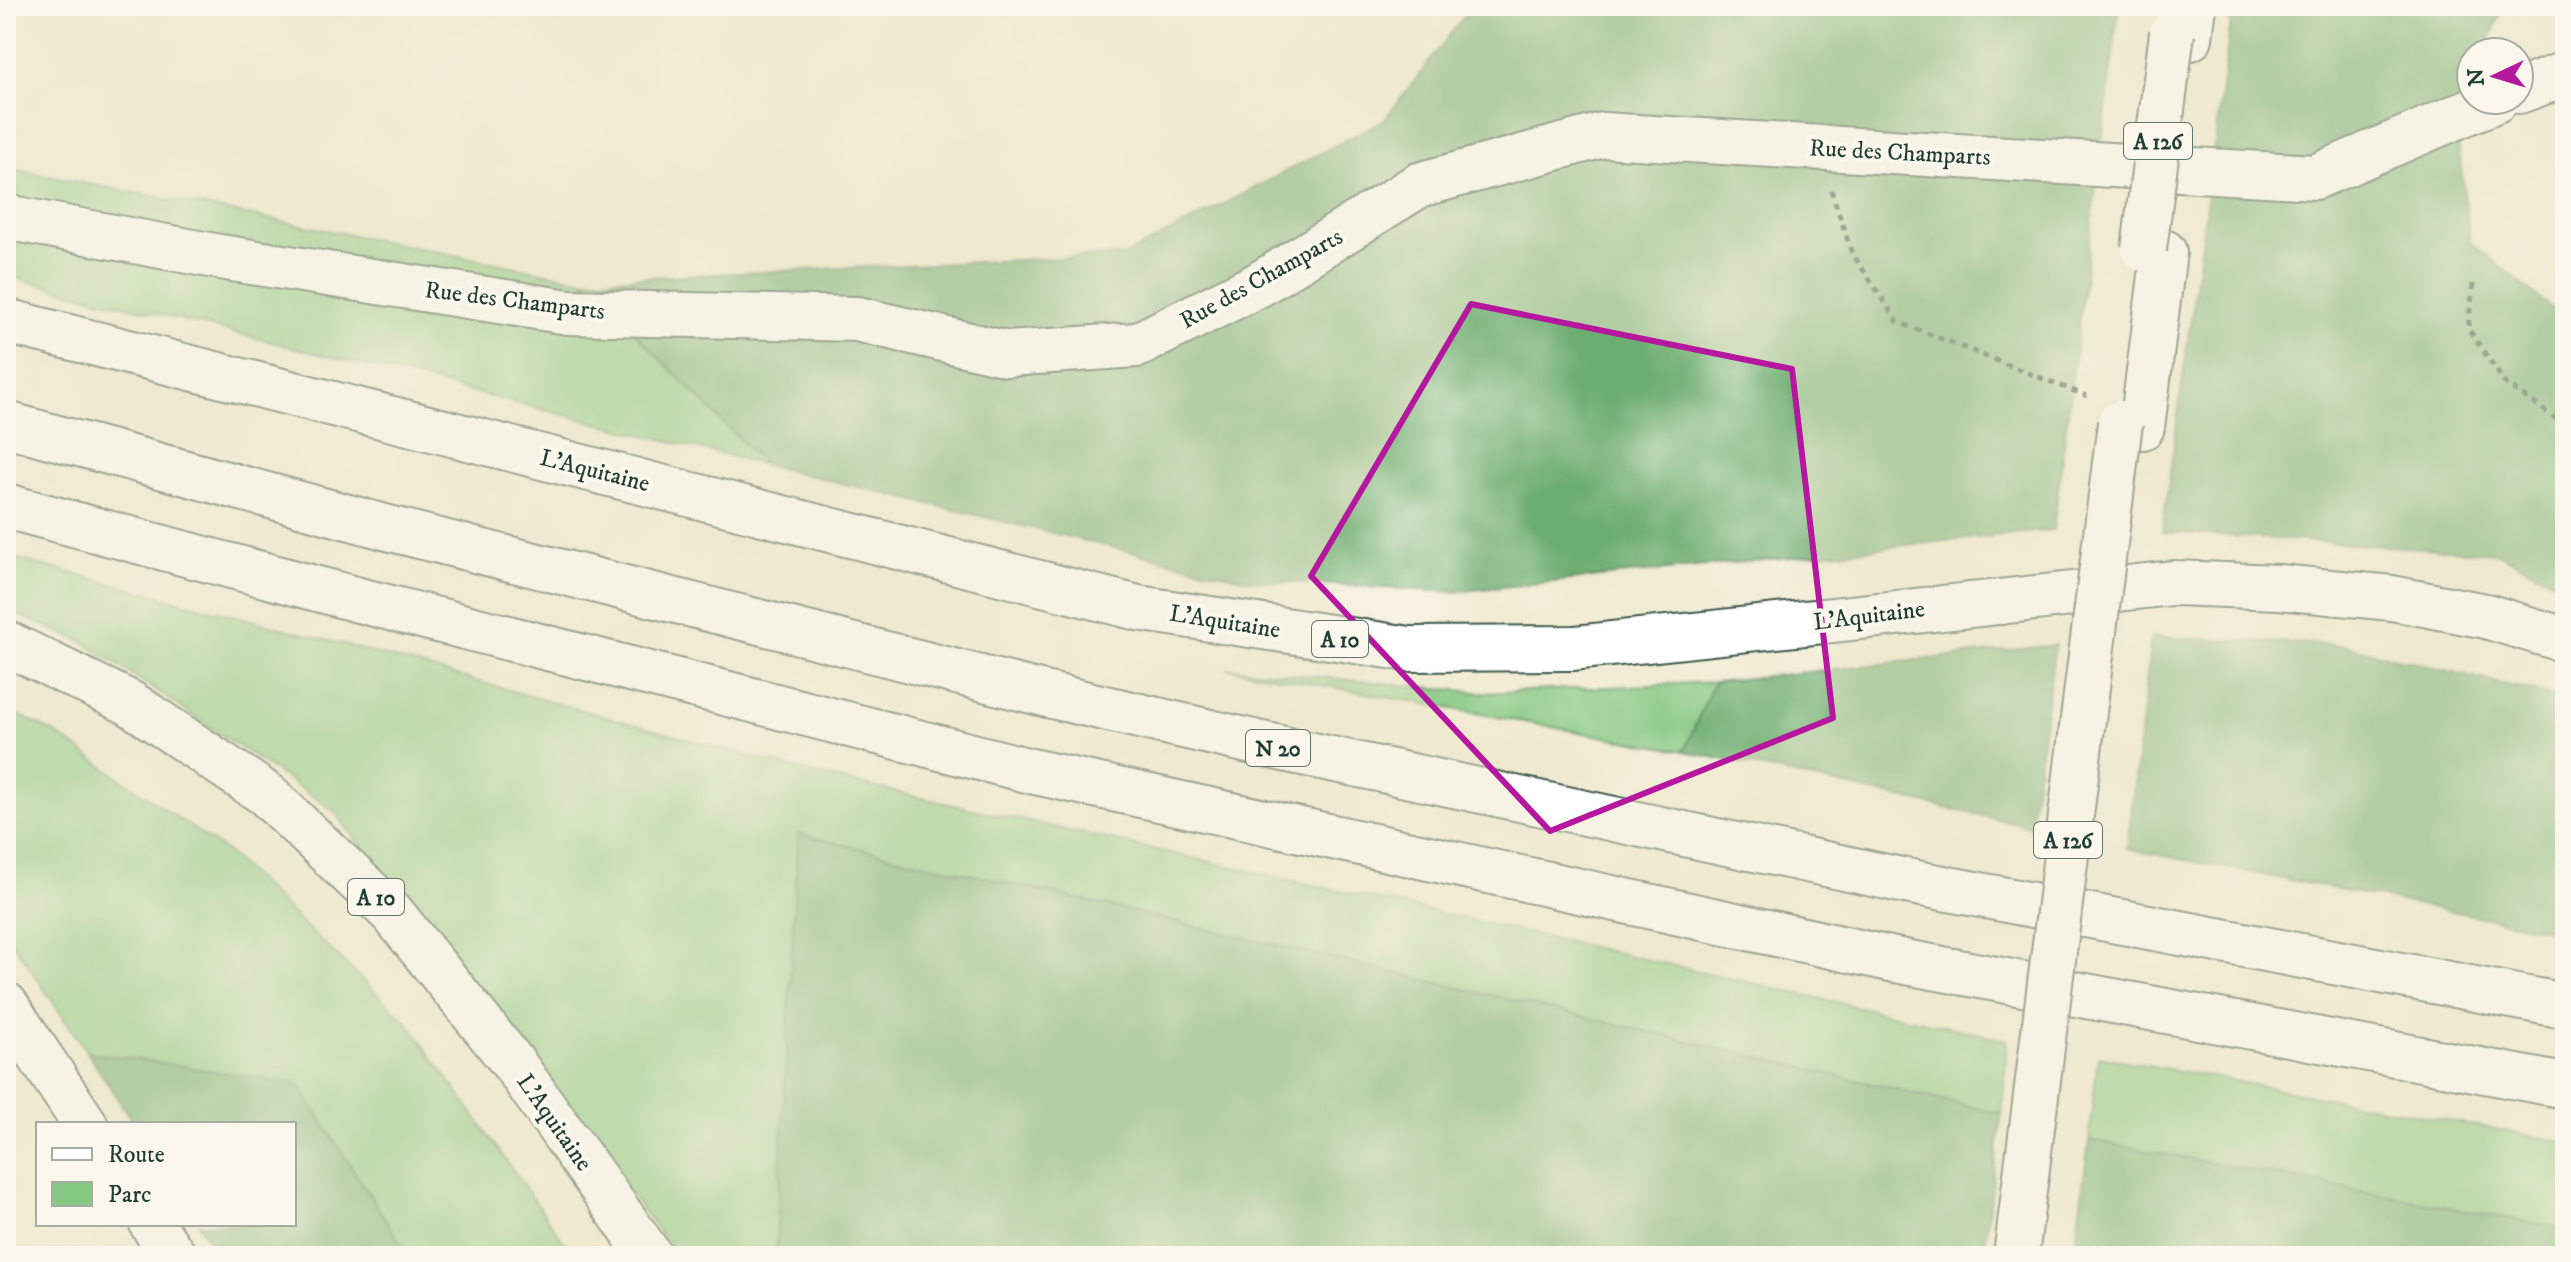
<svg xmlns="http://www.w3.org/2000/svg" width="2571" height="1262" font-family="'IM FELL DW Pica',serif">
  <rect width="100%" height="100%" fill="#fbf7ec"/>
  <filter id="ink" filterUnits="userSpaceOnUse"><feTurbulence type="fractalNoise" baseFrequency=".0125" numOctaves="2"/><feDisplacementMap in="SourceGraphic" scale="16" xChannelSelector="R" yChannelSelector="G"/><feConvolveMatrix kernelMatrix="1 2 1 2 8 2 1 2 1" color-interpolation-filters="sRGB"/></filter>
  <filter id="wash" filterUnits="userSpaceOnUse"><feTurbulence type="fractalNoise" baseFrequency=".006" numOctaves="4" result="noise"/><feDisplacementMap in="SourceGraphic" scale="32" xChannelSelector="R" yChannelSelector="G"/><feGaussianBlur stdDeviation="1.8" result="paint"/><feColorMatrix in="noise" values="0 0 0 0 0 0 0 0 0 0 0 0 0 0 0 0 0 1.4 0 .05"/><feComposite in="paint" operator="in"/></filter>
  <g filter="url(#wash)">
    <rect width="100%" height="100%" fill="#efe9cf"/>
    <g fill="#86c982" stroke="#52835b" stroke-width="2">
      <path d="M 6,168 L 583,280 L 765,465 L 6,276 Z"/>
      <path d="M 6,556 L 308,635 L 811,773 L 2007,1040 L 2002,1114 L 798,834 L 776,1256 L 678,1256 L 333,810 L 82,641 L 6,610 Z"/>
      <path d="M 1227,668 L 1486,693 L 1714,682 L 1684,751 Z"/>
      <path d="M 6,709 L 52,731 L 228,853 L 408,1023 L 574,1256 L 409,1256 L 298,1084 L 87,1052 L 6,933 Z"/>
      <path d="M 2098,1056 L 2565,1142 L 2565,1229 L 2089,1140 Z"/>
    </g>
    <g fill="#6cad70" stroke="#467552" stroke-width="2">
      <path d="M 1472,6 L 2119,6 L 2053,530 L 1453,592 L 1250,580 L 765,465 L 583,280 L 1126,255 L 1384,120 Z"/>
      <path d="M 2233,6 L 2504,6 L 2484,52 L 2471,52 L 2471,80 L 2455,116 L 2470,242 L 2565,319 L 2565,587 L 2498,553 L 2162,532 Z"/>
      <path d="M 2151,637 L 2343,645 L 2565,699 L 2565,933 L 2127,849 Z"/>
      <path d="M 2055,645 L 2030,826 L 1684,751 L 1714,682 Z"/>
      <path d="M 798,834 L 2002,1114 L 1983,1256 L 776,1256 Z"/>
      <path d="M 87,1052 L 298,1084 L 409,1256 L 219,1256 L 198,1224 L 294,1224 L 294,1124 L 134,1124 Z"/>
      <path d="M 2089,1140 L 2565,1229 L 2565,1256 L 2074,1256 Z"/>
    </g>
  </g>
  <g filter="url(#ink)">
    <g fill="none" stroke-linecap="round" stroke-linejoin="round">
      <defs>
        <g id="minor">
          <path d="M 2519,91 L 2565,74"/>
          <path d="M 6,217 L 220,257 L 568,312 L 857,319 L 1008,354 L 1137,345 L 1258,285 L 1419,185 L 1603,135 L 2315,177 L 2496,100"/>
          <path d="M 6,1005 L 85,1124"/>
          <path d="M 152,1224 L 174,1256"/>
        </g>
        <g id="highway">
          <path d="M 2190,38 L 2194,6"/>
          <path d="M 6,321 L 1138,608 L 1409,649 L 1574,648 L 2173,583 L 2279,587 L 2392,598 L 2486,616 L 2565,640"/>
          <path d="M 6,424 L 392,529 L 1048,695 L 1284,749 L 1901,880 L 2565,1006"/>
          <path d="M 2142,427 L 2164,252"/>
          <path d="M 6,506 L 359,600 L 1031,771 L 1895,960 L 2565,1086"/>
          <path d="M 6,643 L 130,703 L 266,794 L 392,913 L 514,1064 L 650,1256"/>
        </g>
      </defs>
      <use href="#minor" stroke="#3e574b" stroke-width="48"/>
      <use href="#highway" stroke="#3e574b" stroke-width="48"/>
      <g stroke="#3e574b" stroke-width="5" stroke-dasharray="6 6" stroke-linecap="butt">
        <path d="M 1831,190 L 1852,253 L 1898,322 L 2087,396"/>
        <path d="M 2473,284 L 2468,328 L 2505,383 L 2565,425"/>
      </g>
      <use href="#minor" stroke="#fff" stroke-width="44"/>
      <use href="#highway" stroke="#fff" stroke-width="44"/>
      <defs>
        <g id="highway-bridge">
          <path d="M 2144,249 L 2172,33"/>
          <path d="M 2016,1256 L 2120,423"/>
        </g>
      </defs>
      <use href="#highway-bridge" stroke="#3e574b" stroke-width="48" stroke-linecap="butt"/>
      <use href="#highway-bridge" stroke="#fff" stroke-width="44"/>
    </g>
  </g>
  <path d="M0 0H2571V1262H0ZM 1471,304 L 1792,369 L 1833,718 L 1550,831 L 1311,576 Z" fill="#efe9cf" fill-opacity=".55" fill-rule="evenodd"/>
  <path fill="none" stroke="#b5179e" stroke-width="6" stroke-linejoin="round" d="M 1471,304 L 1792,369 L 1833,718 L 1550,831 L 1311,576 Z"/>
  <g text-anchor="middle" stroke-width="8" stroke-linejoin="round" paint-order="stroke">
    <g fill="#fbf7ec" stroke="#61756b" stroke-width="2">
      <rect x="2124" y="123" width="68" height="36" rx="6"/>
      <rect x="1312" y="621" width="56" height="36" rx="6"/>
      <rect x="1246" y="730" width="64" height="36" rx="6"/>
      <rect x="2034" y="822" width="68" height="36" rx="6"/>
      <rect x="348" y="879" width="56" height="36" rx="6"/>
    </g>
    <g font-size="22" font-weight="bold" fill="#1f3d34">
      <text x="2158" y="149">A 126</text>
      <text x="1340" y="647">A 10</text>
      <text x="1278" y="756">N 20</text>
      <text x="2068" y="848">A 126</text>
      <text x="376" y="905">A 10</text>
    </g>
    <g font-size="24" fill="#1f3d34" stroke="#fbf7ec">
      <text transform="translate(1900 152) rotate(3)" y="8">Rue des Champarts</text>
      <text transform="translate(1261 278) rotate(-29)" y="8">Rue des Champarts</text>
      <text transform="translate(515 300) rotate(7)" y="8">Rue des Champarts</text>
      <text transform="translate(595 470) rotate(14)" y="8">L'Aquitaine</text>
      <text transform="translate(1869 615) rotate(-7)" y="8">L'Aquitaine</text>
      <text transform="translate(1225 621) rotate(9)" y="8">L'Aquitaine</text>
      <text transform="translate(555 1122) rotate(55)" y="8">L'Aquitaine</text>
    </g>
  </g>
  <rect width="2571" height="1262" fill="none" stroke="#fbf7ec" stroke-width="32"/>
  <rect x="36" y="1122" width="260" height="104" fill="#fbf7ec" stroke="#a3ada2" stroke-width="2"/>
  <rect x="52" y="1148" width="40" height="12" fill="#ffffff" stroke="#a3ada2" stroke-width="2"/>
  <text x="108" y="1162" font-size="24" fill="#1f3d34">Route</text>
  <rect x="52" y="1182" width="40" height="24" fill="#86c982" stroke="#a3ada2" stroke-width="2"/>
  <text x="108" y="1202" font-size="24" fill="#1f3d34">Parc</text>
  <g transform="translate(2495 76) rotate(266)"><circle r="38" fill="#fbf7ec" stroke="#a3ada2" stroke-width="2"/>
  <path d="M0-6L14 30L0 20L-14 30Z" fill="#b5179e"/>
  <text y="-12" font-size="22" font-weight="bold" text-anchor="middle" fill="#1f3d34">N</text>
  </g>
</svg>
